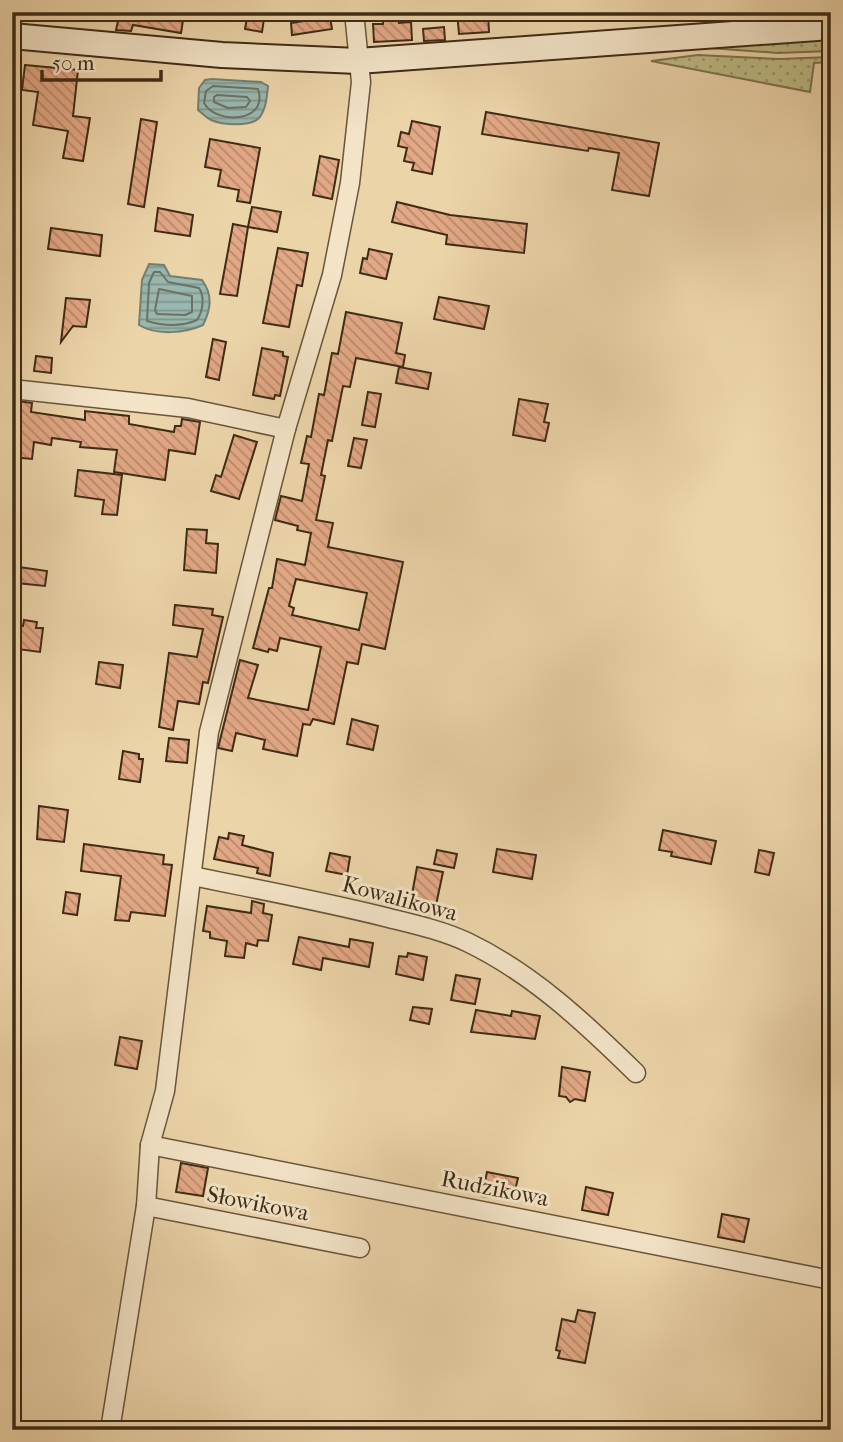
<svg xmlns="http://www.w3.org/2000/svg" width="843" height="1442" font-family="'IM FELL French Canon',serif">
  <defs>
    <pattern id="grass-dots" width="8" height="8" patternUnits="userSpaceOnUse" patternTransform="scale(1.75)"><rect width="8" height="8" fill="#bdbb85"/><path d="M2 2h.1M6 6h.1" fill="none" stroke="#9b986c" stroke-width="1.8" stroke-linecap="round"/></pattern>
    <pattern id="water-rules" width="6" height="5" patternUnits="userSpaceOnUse" patternTransform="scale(1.75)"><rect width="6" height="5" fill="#99b7ae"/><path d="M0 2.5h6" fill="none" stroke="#7e958c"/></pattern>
    <pattern id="building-back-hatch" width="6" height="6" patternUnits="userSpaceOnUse" patternTransform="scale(1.75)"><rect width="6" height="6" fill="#e3a885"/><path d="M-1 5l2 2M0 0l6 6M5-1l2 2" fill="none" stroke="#b9896c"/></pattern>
  </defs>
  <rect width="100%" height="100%" fill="#ecd4a9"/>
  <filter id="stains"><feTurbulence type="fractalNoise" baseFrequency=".00286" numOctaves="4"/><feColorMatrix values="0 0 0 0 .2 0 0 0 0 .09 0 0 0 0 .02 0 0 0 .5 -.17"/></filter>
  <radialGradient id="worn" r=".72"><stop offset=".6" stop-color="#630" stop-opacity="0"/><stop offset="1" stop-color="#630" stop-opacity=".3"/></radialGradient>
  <g fill="url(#grass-dots)" stroke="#7e734d" stroke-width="2">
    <path d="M 831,35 L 831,51 L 778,53 L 709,48 Z"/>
    <path d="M 698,55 L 779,59 L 831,57 L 831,62 L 814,63 L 810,92 L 651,61 Z"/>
  </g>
  <g fill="url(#water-rules)" stroke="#757f71" stroke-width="2">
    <path d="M 212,79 L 261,82 L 268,86 C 267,96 266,110 259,118 C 250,127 223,125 211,120 C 207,118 202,113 198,110 L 199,88 L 205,80 Z"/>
    <path d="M 149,264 L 164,265 L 170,276 L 202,280 C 213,295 211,309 203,325 C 185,333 157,336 139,325 L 142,280 Z"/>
  </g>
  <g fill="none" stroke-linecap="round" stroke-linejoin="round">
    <g stroke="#6c7162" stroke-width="2">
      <path d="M 213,86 L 258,89 C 269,123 216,125 204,103 L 206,91 Z"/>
      <path d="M 217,95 L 247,97 L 250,101 L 246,107 L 228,108 L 214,102 L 214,97 Z"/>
      <path d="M 154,272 L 160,272 L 168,282 L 199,288 C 205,297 203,311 197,320 C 182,327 163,326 147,321 L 149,283 Z"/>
      <path d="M 159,289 L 192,296 L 192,312 L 185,315 L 157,314 L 155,310 Z"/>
    </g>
  </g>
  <g fill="url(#building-back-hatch)" stroke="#3f2b15" stroke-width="2" fill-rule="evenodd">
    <path d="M 120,12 L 184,14 L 181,33 L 133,25 L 131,31 L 116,30 Z"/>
    <path d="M 248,12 L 265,12 L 262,32 L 245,29 Z"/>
    <path d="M 457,12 L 488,12 L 489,32 L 459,34 Z"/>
    <path d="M 330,17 L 332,29 L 292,35 L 291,23 Z"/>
    <path d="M 398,17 L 399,23 L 411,22 L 412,40 L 374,42 L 373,24 L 383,24 L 383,18 Z"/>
    <path d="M 444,27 L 445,40 L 424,41 L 423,29 Z"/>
    <path d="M 25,65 L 78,70 L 73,116 L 90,118 L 83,161 L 63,158 L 68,131 L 33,125 L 38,92 L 22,90 Z"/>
    <path d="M 486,112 L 659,143 L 649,196 L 612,190 L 619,153 L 589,148 L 588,151 L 482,134 Z"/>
    <path d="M 141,119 L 157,122 L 144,207 L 128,204 Z"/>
    <path d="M 412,121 L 440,127 L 432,174 L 412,170 L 414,163 L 404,161 L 407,148 L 398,146 L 401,132 L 409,134 Z"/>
    <path d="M 210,139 L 260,148 L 250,203 L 237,201 L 239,190 L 218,186 L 221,170 L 205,167 Z"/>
    <path d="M 320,156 L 339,160 L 332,199 L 313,195 Z"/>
    <path d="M 397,202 L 450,215 L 527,224 L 524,253 L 446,244 L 447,235 L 392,222 Z"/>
    <path d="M 252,207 L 281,212 L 277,232 L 248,227 Z"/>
    <path d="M 158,208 L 193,215 L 190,236 L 155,231 Z"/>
    <path d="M 233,224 L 248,227 L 237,296 L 220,294 Z"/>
    <path d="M 51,228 L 102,235 L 100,256 L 48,249 Z"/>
    <path d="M 278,248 L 308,253 L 302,286 L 297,285 L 289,327 L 263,323 Z"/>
    <path d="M 369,249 L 392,254 L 386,279 L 360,273 L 363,258 L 367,259 Z"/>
    <path d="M 439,297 L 489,306 L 484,329 L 434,319 Z"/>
    <path d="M 66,298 L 90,300 L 86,327 L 73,326 L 61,342 Z"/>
    <path d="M 346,312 L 402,323 L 396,353 L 405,355 L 403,367 L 356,358 L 350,387 L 343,386 L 332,441 L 328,440 L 321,475 L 325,476 L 316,520 L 333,523 L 328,547 L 403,562 L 385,649 L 362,644 L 358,664 L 347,662 L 334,724 L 313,719 L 310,725 L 303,724 L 297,756 L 263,749 L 265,740 L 236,733 L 232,751 L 218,748 L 240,660 L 258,665 L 248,698 L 308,710 L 321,647 L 280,638 L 277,651 L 269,649 L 268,652 L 253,648 L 269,588 L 272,588 L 277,559 L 305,565 L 311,533 L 297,530 L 298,526 L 275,520 L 281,496 L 302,501 L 309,464 L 301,463 L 307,436 L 311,437 L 319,394 L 324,395 L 332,353 L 338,354 ZM 296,579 L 367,593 L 359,630 L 292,615 L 294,608 L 289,606 Z"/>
    <path d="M 213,339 L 226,342 L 219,380 L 206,377 Z"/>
    <path d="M 262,348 L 283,352 L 283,356 L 288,357 L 280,396 L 275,395 L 274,399 L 253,395 Z"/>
    <path d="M 36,356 L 52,358 L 51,373 L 34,371 Z"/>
    <path d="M 399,367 L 431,373 L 428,389 L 396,383 Z"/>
    <path d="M 368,392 L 381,394 L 375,427 L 362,425 Z"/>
    <path d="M 519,399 L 548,404 L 544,422 L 549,423 L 545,441 L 513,435 Z"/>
    <path d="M 12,400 L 32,403 L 31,412 L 85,420 L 85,411 L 129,416 L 129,424 L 174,432 L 175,426 L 181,426 L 182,419 L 200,422 L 195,454 L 169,450 L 165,480 L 114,472 L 117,450 L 80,447 L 81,442 L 52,438 L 51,445 L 34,442 L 32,459 L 12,457 Z"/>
    <path d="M 234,435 L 257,442 L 239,499 L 211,491 L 216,475 L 221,477 Z"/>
    <path d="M 354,438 L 367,440 L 361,468 L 348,466 Z"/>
    <path d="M 78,470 L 122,475 L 117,515 L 102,514 L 104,500 L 75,496 Z"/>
    <path d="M 187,529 L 207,530 L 206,543 L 218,544 L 216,573 L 184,570 Z"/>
    <path d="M 19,567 L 47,571 L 45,586 L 17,583 Z"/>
    <path d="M 175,605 L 213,609 L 212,615 L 223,617 L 208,683 L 203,682 L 199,704 L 178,701 L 173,730 L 159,727 L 169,653 L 197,657 L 203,629 L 173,625 Z"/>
    <path d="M 24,620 L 37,622 L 36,628 L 43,628 L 40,652 L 17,649 L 20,625 L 23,626 Z"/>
    <path d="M 99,662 L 123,665 L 120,688 L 96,684 Z"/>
    <path d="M 352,719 L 378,726 L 373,750 L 347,744 Z"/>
    <path d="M 169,738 L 189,740 L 187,763 L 166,761 Z"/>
    <path d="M 123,751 L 139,754 L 139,759 L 143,759 L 140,782 L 119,779 Z"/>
    <path d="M 39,806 L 68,810 L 64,842 L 37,839 Z"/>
    <path d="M 663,830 L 716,841 L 711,864 L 671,856 L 672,852 L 659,850 Z"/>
    <path d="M 229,833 L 244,836 L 242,845 L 273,853 L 270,876 L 257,873 L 258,868 L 214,859 L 219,837 L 228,839 Z"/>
    <path d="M 84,844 L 164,855 L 163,864 L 172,865 L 165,916 L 131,912 L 129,921 L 115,920 L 121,876 L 81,871 Z"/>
    <path d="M 497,849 L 536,855 L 532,879 L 493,872 Z"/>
    <path d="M 437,850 L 457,854 L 454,868 L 434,864 Z"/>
    <path d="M 759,850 L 774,853 L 769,875 L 755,872 Z"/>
    <path d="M 330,853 L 350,857 L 347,875 L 326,871 Z"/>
    <path d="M 417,867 L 443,872 L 436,905 L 411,900 Z"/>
    <path d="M 66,892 L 80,894 L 77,915 L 63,913 Z"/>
    <path d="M 252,901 L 264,904 L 263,913 L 272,915 L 268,941 L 258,940 L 257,946 L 246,943 L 244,958 L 225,956 L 227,941 L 210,938 L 210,932 L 203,931 L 207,906 L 251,913 Z"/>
    <path d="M 299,937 L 349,947 L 350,939 L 373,943 L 369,967 L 323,958 L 321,970 L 293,964 Z"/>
    <path d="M 408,953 L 427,957 L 423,980 L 396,974 L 399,956 L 407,957 Z"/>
    <path d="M 456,975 L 480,979 L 475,1004 L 451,1000 Z"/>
    <path d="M 413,1007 L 432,1009 L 429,1024 L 410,1020 Z"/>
    <path d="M 476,1010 L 511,1016 L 512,1011 L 540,1016 L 535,1039 L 471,1032 Z"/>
    <path d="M 120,1037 L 142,1041 L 137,1069 L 115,1065 Z"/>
    <path d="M 562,1067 L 590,1072 L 585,1101 L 575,1099 L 570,1102 L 566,1097 L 559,1096 Z"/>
    <path d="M 181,1163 L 208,1168 L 203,1196 L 176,1192 Z"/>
    <path d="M 487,1172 L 518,1178 L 513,1199 L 482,1196 Z"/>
    <path d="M 586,1187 L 613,1193 L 608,1215 L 582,1210 Z"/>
    <path d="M 722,1214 L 749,1219 L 744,1242 L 718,1237 Z"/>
    <path d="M 578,1310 L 595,1313 L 585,1363 L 558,1358 L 560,1351 L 556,1350 L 562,1319 L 575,1322 Z"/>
  </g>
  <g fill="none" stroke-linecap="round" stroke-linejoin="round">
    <defs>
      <g id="street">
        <path d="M 12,389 L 188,408 L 286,429"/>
        <path d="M 192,876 C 256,889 321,901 385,917 C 413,924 441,930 467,942 C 532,973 585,1023 636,1073"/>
        <path d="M 150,1145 L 831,1280"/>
        <path d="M 146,1206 L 360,1248"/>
        <path d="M 110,1430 L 146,1206 L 150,1145 L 165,1091 L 209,732 L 286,429 L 332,275 L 350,183 L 361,82 L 354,12"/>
      </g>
      <path id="secondary" d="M 12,36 L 222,55 L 358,61 L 831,27"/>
    </defs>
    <use href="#street" stroke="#6a553a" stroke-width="21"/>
    <use href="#secondary" stroke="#3f2b15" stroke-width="28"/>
    <use href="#street" stroke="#f3e3c7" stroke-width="18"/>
    <use href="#secondary" stroke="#f3e3c7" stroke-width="24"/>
  </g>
  <g text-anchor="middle" stroke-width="6" stroke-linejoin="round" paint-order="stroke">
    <g font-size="23" fill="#3f2b15" stroke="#f3e3c7">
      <text transform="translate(400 898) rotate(15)" y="8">Kowalikowa</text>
      <text transform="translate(495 1188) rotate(11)" y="8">Rudzikowa</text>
      <text transform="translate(258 1203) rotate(11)" y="8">Słowikowa</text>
    </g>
  </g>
  <rect width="843" height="1442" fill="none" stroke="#ecd4a9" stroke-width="42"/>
  <rect x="14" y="14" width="815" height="1414" fill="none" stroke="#3f2b15" stroke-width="3.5"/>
  <rect x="21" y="21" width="801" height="1400" fill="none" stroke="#3f2b15" stroke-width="2"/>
  <path d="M42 70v10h119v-10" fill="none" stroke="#3f2b15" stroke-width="3.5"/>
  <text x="52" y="70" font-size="21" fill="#3f2b15" stroke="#f3e3c7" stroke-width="5" paint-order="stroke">50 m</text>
  <rect width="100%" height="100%" filter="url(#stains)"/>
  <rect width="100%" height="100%" fill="url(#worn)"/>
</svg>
